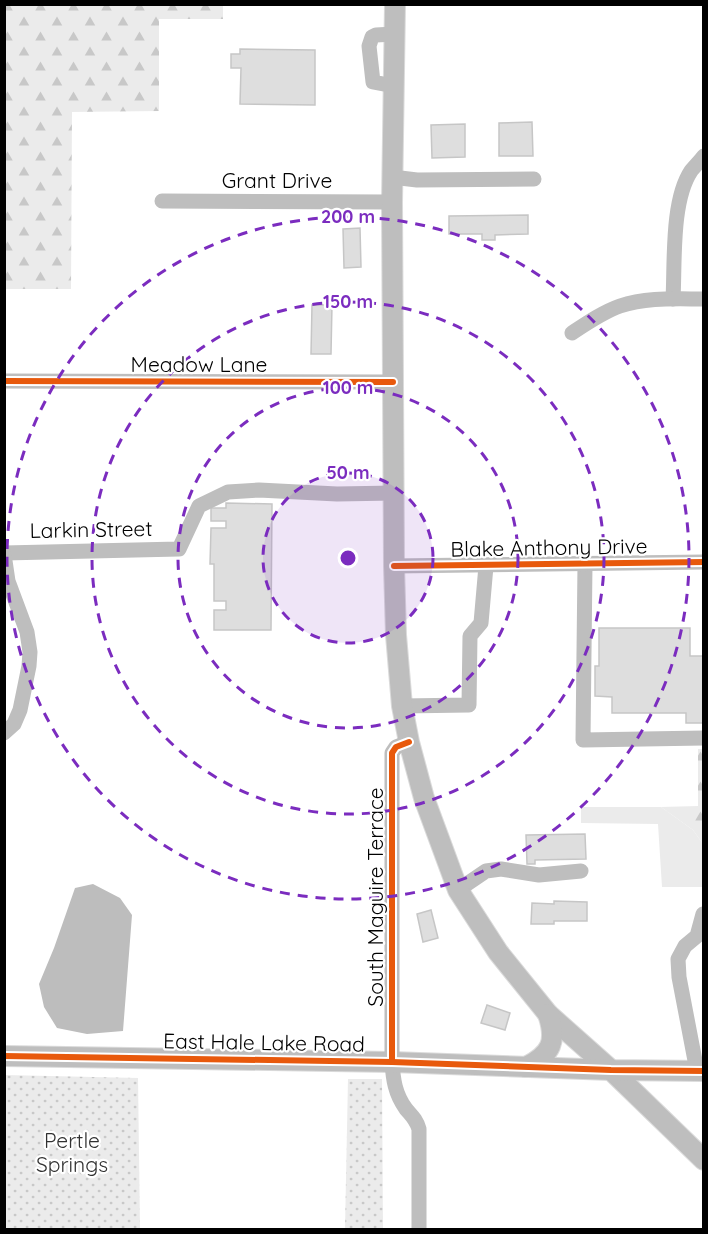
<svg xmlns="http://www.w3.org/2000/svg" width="708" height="1234" font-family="Quicksand,sans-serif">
  <defs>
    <pattern id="forest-firs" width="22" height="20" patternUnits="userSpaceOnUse" patternTransform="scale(1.5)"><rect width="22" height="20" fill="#ebebeb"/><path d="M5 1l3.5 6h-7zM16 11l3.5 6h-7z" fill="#c8c8c8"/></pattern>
    <pattern id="park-dots" width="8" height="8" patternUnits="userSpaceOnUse" patternTransform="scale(1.5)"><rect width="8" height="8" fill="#ebebeb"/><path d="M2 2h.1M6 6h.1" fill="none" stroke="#c8c8c8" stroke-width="1.8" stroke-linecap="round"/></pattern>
  </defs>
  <rect width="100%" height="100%" fill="#fff"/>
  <path fill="#ebebeb" d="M 581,807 L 661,807 L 693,830 L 703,844 L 703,887 L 662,887 L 658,824 L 581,823 Z"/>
  <g fill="url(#forest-firs)">
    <path d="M 5,4 L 223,5 L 223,19 L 159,19 L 159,111 L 72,112 L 71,289 L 5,289 Z"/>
    <path d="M 698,749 L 703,749 L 703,844 L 693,830 L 661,807 L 698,806 Z"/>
  </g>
  <g fill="url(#park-dots)">
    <path d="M 5,1075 L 138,1078 L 140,1229 L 5,1229 Z"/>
    <path d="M 348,1079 L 382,1079 L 383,1229 L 345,1229 Z"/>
  </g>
  <path fill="#bdbdbd" d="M 93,884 L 120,898 L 132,915 L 123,1031 L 87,1034 L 57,1028 L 44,1007 L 39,984 L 54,948 L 75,888 Z"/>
  <g fill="#dedede" stroke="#c6c6c6" stroke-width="1.5">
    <path d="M 240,49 L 315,50 L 315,105 L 240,104 L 241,68 L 231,68 L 231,54 L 240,54 Z"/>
    <path d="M 532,122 L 533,156 L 499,156 L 499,123 Z"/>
    <path d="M 465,124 L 465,157 L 432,158 L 431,125 Z"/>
    <path d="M 528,215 L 528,234 L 495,235 L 495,240 L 482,240 L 482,234 L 449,234 L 449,216 Z"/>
    <path d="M 360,228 L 361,267 L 344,268 L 343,229 Z"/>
    <path d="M 312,305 L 332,305 L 331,354 L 311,354 Z"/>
    <path d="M 226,503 L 272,504 L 271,630 L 214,630 L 214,610 L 226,610 L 226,601 L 214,601 L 214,564 L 210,564 L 211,528 L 226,528 L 226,521 L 211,521 L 211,508 L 226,508 Z"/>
    <path d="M 599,628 L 690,628 L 690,656 L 704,656 L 704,723 L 686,723 L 686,713 L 612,713 L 612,697 L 595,696 L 595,666 L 599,666 Z"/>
    <path d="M 585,834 L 586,859 L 535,860 L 535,864 L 527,864 L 526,835 Z"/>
    <path d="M 554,901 L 587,902 L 587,921 L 554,921 L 554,924 L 531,924 L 532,903 L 554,904 Z"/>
    <path d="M 431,910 L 438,938 L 423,942 L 417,914 Z"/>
    <path d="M 487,1005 L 510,1013 L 505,1030 L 481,1023 Z"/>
  </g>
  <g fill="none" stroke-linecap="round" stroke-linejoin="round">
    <defs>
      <g id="major">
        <path d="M 395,4 L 392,202 L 394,566 L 396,635 L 402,706 L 409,742 L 424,798 L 458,890 L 498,952 L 548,1014 L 611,1070 L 704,1160"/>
        <path d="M 4,1056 L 392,1062 L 611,1070 L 704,1071"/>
        <path d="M 526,1067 C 552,1054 557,1041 548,1014"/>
      </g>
    </defs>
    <use href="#major" stroke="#dbdbdb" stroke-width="22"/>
    <g stroke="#bebebe" stroke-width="15">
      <path d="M 394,86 L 373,82 L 369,46 L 372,37 L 376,35 L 394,34"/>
      <path d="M 392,177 L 417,180 L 534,179"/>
      <path d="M 162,201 L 392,202"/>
      <path d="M 673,299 C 675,263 671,201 691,171 C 695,166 700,161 704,156"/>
      <path d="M 572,333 C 587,323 603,312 620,306 C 646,297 676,299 704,299"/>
      <path d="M 4,381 L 393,382"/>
      <path d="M 4,553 L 179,549 L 199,506 L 228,492 L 259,490 L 337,494 L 395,493"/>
      <path d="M 4,554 L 8,581 L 27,632 L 30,652 L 29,666 L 20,710 L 14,724 L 4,733"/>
      <path d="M 585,564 L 583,740 L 704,738"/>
      <path d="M 394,566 L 704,562"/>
      <path d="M 402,706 L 469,705 L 470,636 L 481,623 L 486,566"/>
      <path d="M 409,742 L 396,747 L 392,753 L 392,1062 C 393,1079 395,1094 406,1109 C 412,1116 416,1119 419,1129 L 419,1230"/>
      <path d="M 458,890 L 486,871 L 501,869 L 539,875 L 581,871"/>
      <path d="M 697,1071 L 679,977 L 678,959 L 685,946 L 697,936 L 703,914"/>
    </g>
    <use href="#major" stroke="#bebebe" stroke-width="20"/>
    <defs>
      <g id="cycleway">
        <path d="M 4,381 L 393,382"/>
        <path d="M 394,566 L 704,562"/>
        <path d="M 4,1056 L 392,1062 L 611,1070 L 704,1071"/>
        <path d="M 392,1062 L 392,753 L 396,747 L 409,742"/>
      </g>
    </defs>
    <use href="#cycleway" stroke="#fff" stroke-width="10"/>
    <use href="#cycleway" stroke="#e8590c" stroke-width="6"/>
  </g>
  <circle cx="348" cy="558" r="85" fill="#7b2cbf" fill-opacity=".12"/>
  <g fill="none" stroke="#7b2cbf" stroke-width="3" stroke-dasharray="10 8">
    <circle cx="348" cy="558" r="85"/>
    <circle cx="348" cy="558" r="170"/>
    <circle cx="348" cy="558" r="256"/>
    <circle cx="348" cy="558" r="341"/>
  </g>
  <g text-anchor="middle" stroke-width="4.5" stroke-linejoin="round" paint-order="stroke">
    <g font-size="21" fill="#000" stroke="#fff">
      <text x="277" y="188">Grant Drive</text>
      <text x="199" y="372">Meadow Lane</text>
      <text transform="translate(91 530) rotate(-1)" y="7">Larkin Street</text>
      <text transform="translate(549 548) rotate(-1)" y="7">Blake Anthony Drive</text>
      <text transform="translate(376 897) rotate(-90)" y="7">South Maguire Terrace</text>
      <text transform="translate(264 1043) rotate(1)" y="7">East Hale Lake Road</text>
    </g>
    <g font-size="21" fill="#313131" stroke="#fff">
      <text x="72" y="1148">Pertle<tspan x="72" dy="24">Springs</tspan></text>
    </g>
  </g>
  <circle cx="348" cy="558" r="9" fill="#7b2cbf" stroke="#fff" stroke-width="3"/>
  <g font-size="18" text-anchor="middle" font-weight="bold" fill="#7b2cbf" stroke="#fff" stroke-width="4.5" stroke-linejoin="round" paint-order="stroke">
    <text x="348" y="223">200 m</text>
    <text x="348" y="308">150 m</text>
    <text x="348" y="394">100 m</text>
    <text x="348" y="479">50 m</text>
  </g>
  <rect width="708" height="1234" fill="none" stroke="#000000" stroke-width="12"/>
</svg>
